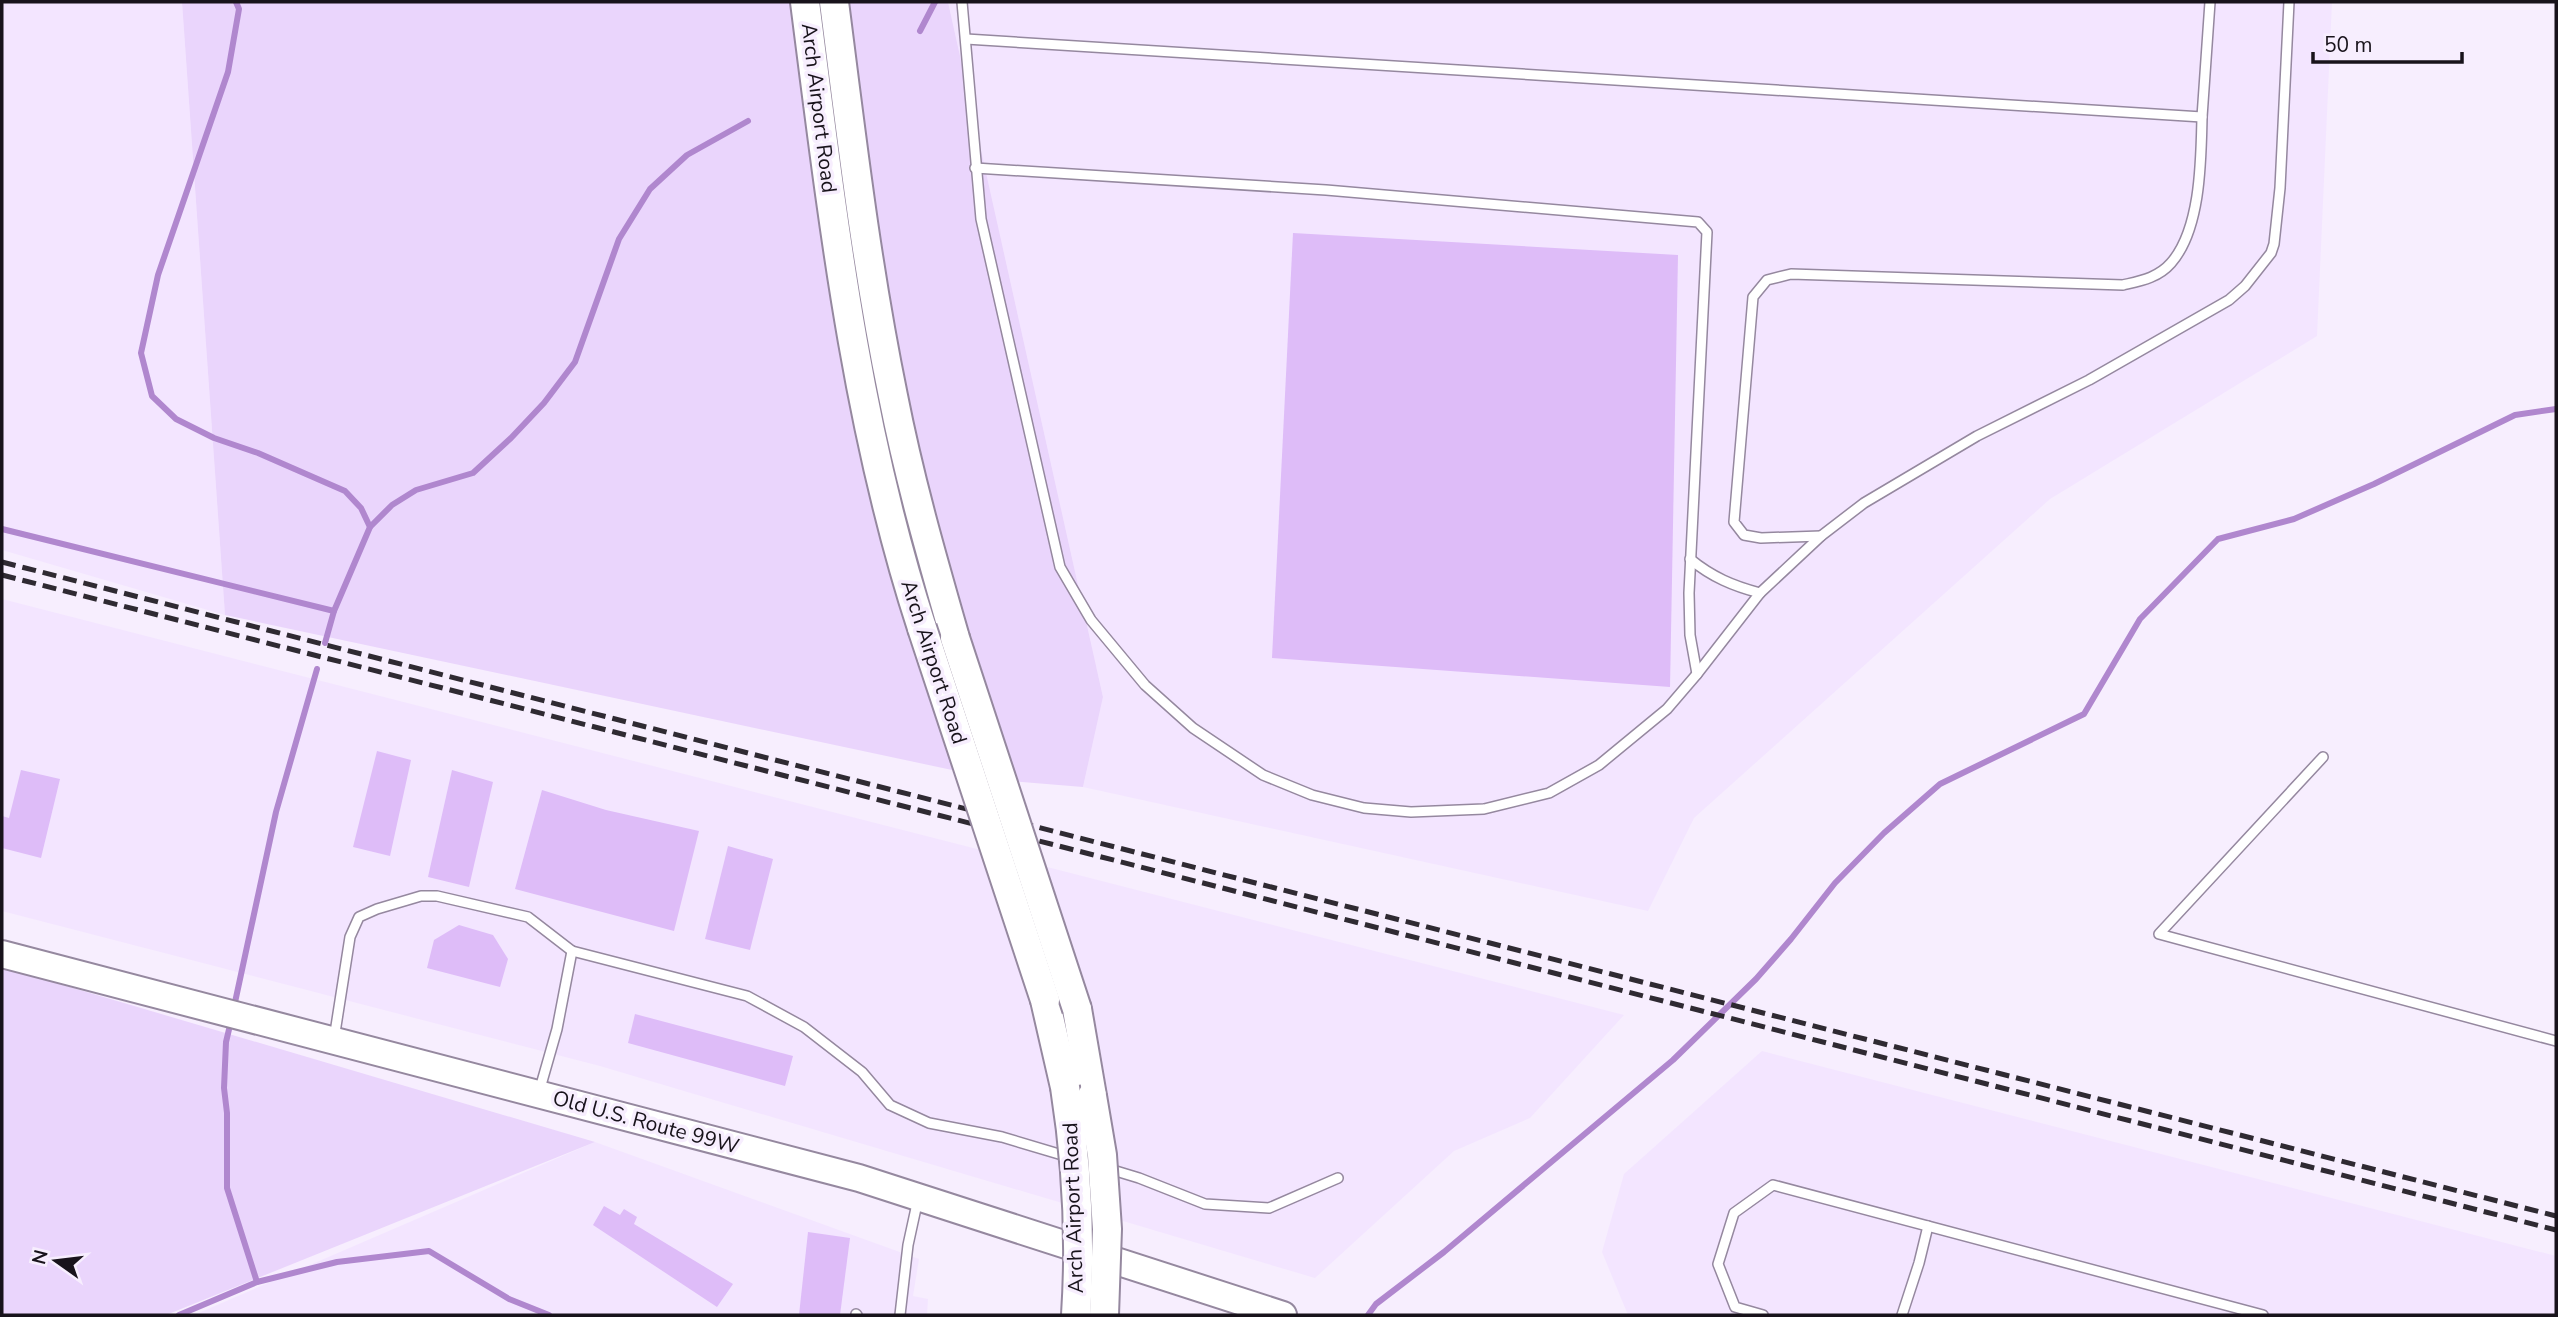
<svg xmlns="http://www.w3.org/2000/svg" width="2558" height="1317" font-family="'Nunito Sans',sans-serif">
  <rect width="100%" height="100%" fill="#f7eefe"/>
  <g fill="#f3e5ff">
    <path d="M 2,2 L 182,2 L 225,615 L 2,550 Z"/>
    <path d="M 948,2 L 2332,2 L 2317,336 L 2050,499 L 1694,818 L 1648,911 L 1083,787 L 1103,697 Z"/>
    <path d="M 2,599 L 1624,1015 L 1530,1118 L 1454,1151 L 1315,1278 L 600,1066 L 2,911 Z"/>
    <path d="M 1762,1051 L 2556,1256 L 2556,1315 L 1628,1315 L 1602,1252 L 1624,1174 Z"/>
    <path d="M 595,1142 L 919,1259 L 913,1296 L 928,1299 L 927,1315 L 194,1315 Z"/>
  </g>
  <g fill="#ead5fc">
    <path d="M 182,2 L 948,2 L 1103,697 L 1083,787 L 999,780 L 225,615 Z"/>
    <path d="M 2,967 L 595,1142 L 166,1315 L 2,1315 Z"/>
  </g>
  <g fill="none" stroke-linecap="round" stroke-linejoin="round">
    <g stroke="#b087ce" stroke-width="6">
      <path d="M 236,2 L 239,9 L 228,72 L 158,275 L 141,353 L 152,396 L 176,419 L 214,438 L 258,453 L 345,491 L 361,508 L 370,527"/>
      <path d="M 920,31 L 935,2"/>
      <path d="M 2,529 L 334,611"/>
      <path d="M 325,643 L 334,611 L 370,527 L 392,505 L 416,490 L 473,473 L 511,438 L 544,403 L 575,362 L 619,239 L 650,189 L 687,155 L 748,121"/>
      <path d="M 234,1007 L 276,812 L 317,669"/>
      <path d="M 231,1021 L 226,1042 L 224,1088 L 227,1113 L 227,1188 L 257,1282"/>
      <path d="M 179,1315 L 257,1282 L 337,1262 L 429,1251 L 509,1299 L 549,1315"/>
      <path d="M 1368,1315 L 1376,1304 L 1444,1252 L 1673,1060 L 1756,979 L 1791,939 L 1835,883 L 1884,833 L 1940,784 L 2084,714 L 2140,619 L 2218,539 L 2294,519 L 2374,484 L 2515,415 L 2556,409"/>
    </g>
  </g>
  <g fill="#debcf8">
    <path d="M 1293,233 L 1678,255 L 1670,687 L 1272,658 Z"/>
    <path d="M 377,751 L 411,760 L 390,856 L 353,847 Z"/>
    <path d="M 21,770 L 60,779 L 41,858 L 2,848 L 2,816 L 9,818 Z"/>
    <path d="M 452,770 L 493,782 L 469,887 L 428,877 Z"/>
    <path d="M 542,790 L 606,810 L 699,831 L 674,931 L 515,889 Z"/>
    <path d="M 728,846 L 773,859 L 750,950 L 705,939 Z"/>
    <path d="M 459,925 L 493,935 L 508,959 L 500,987 L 427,968 L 434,940 Z"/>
    <path d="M 635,1014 L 793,1056 L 785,1086 L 628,1043 Z"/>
    <path d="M 604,1206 L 620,1215 L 624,1209 L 637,1217 L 634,1224 L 733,1284 L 717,1307 L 593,1225 Z"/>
    <path d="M 808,1232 L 850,1238 L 840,1315 L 799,1315 Z"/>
  </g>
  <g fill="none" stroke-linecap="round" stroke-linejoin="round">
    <defs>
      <g id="service">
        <path d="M 962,2 L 981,219 L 1060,567 L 1091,620 L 1145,685 L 1193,728 L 1263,775 L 1312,795 L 1364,808 L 1411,812 L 1484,809 L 1549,793 L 1599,765 L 1667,709 L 1697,674 L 1760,593 L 1821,536 L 1864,503 L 1977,436 L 2089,380 L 2229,300 L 2245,286 L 2271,253 L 2274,244 L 2280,188 L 2289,2"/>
        <path d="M 966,39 L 2202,117 L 2210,2"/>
        <path d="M 975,168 L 1326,190 L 1698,222 L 1707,232 L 1689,593 L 1690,635 L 1697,674"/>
        <path d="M 1821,536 L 1761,538 L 1744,535 L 1734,522 L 1753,297 L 1767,280 L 1791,274 L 2123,285 C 2140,281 2158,278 2171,263 C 2201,229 2201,160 2202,117"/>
        <path d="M 1690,559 C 1712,577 1733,586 1760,593"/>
        <path d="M 2323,757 L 2159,934 L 2556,1041"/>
        <path d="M 334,1039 L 350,937 L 359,917 L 377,909 L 421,896 L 437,896 L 528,917 L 572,951 L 747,996 L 804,1027 L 862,1072 L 890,1105 L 929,1123 L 1002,1137 L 1069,1157"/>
        <path d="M 539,1092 L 557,1029 L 572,951"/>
        <path d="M 1106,1168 L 1139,1178 L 1205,1204 L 1269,1208 L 1338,1178"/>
        <path d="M 856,1314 L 857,1315"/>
        <path d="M 900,1315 L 908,1245 L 918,1199"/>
        <path d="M 1763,1315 L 1735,1307 L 1718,1264 L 1734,1213 L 1773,1185 L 2263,1315"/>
        <path d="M 1902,1315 L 1919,1263 L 1928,1226"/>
      </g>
      <path id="secondary" d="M 2,954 L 859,1178 L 1283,1315"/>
      <g id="primary">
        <path d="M 805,2 C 832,212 856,426 922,628"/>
        <path d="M 834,2 C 851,134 866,265 893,396 C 909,478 932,558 955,638"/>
        <path d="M 1045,1000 L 1065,1087"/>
        <path d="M 1077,1009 L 1092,1096"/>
      </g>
    </defs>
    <use href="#service" stroke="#95889f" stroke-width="12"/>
    <use href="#secondary" stroke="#95889f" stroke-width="30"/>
    <use href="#primary" stroke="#95889f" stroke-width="32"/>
    <use href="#service" stroke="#fff" stroke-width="9"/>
    <use href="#secondary" stroke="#fff" stroke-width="26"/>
    <use href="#primary" stroke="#fff" stroke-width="28"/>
    <g stroke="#2f2a32" stroke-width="5" stroke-dasharray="14 7" stroke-linecap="butt">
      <path d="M 2,562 L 2556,1216"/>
      <path d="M 2,575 L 2556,1230"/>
    </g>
    <defs>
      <g id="primary-bridge">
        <path d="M 922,628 L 1045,1000"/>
        <path d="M 955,638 L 1077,1009"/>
        <path d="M 1065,1087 C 1077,1163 1081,1239 1076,1315"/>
        <path d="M 1092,1096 L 1102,1155 L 1107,1229 L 1104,1315"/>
      </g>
    </defs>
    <use href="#primary-bridge" stroke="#95889f" stroke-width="32" stroke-linecap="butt"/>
    <use href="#primary-bridge" stroke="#fff" stroke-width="28"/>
  </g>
  <g text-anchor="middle" stroke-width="7" stroke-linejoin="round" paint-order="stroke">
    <g font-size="21" fill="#18131b" stroke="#f7eefe">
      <text transform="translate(819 108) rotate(83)" y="7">Arch Airport Road</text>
      <text transform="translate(934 662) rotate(72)" y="7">Arch Airport Road</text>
      <text transform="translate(646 1122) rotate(15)" y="7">Old U.S. Route 99W</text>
      <text transform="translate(1073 1208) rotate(-92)" y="7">Arch Airport Road</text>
    </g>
  </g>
  <rect width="2558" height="1317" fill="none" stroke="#18131b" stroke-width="7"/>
  <g transform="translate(56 1261) rotate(284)" stroke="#f7eefe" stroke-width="5" paint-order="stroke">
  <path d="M0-5L12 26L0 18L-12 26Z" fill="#18131b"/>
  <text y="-10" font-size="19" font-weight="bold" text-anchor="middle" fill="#18131b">N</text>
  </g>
  <path d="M2313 52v10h149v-10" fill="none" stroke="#18131b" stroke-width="3.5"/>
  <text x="2324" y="52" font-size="21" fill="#18131b" stroke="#f7eefe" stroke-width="5" paint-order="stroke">50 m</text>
</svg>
